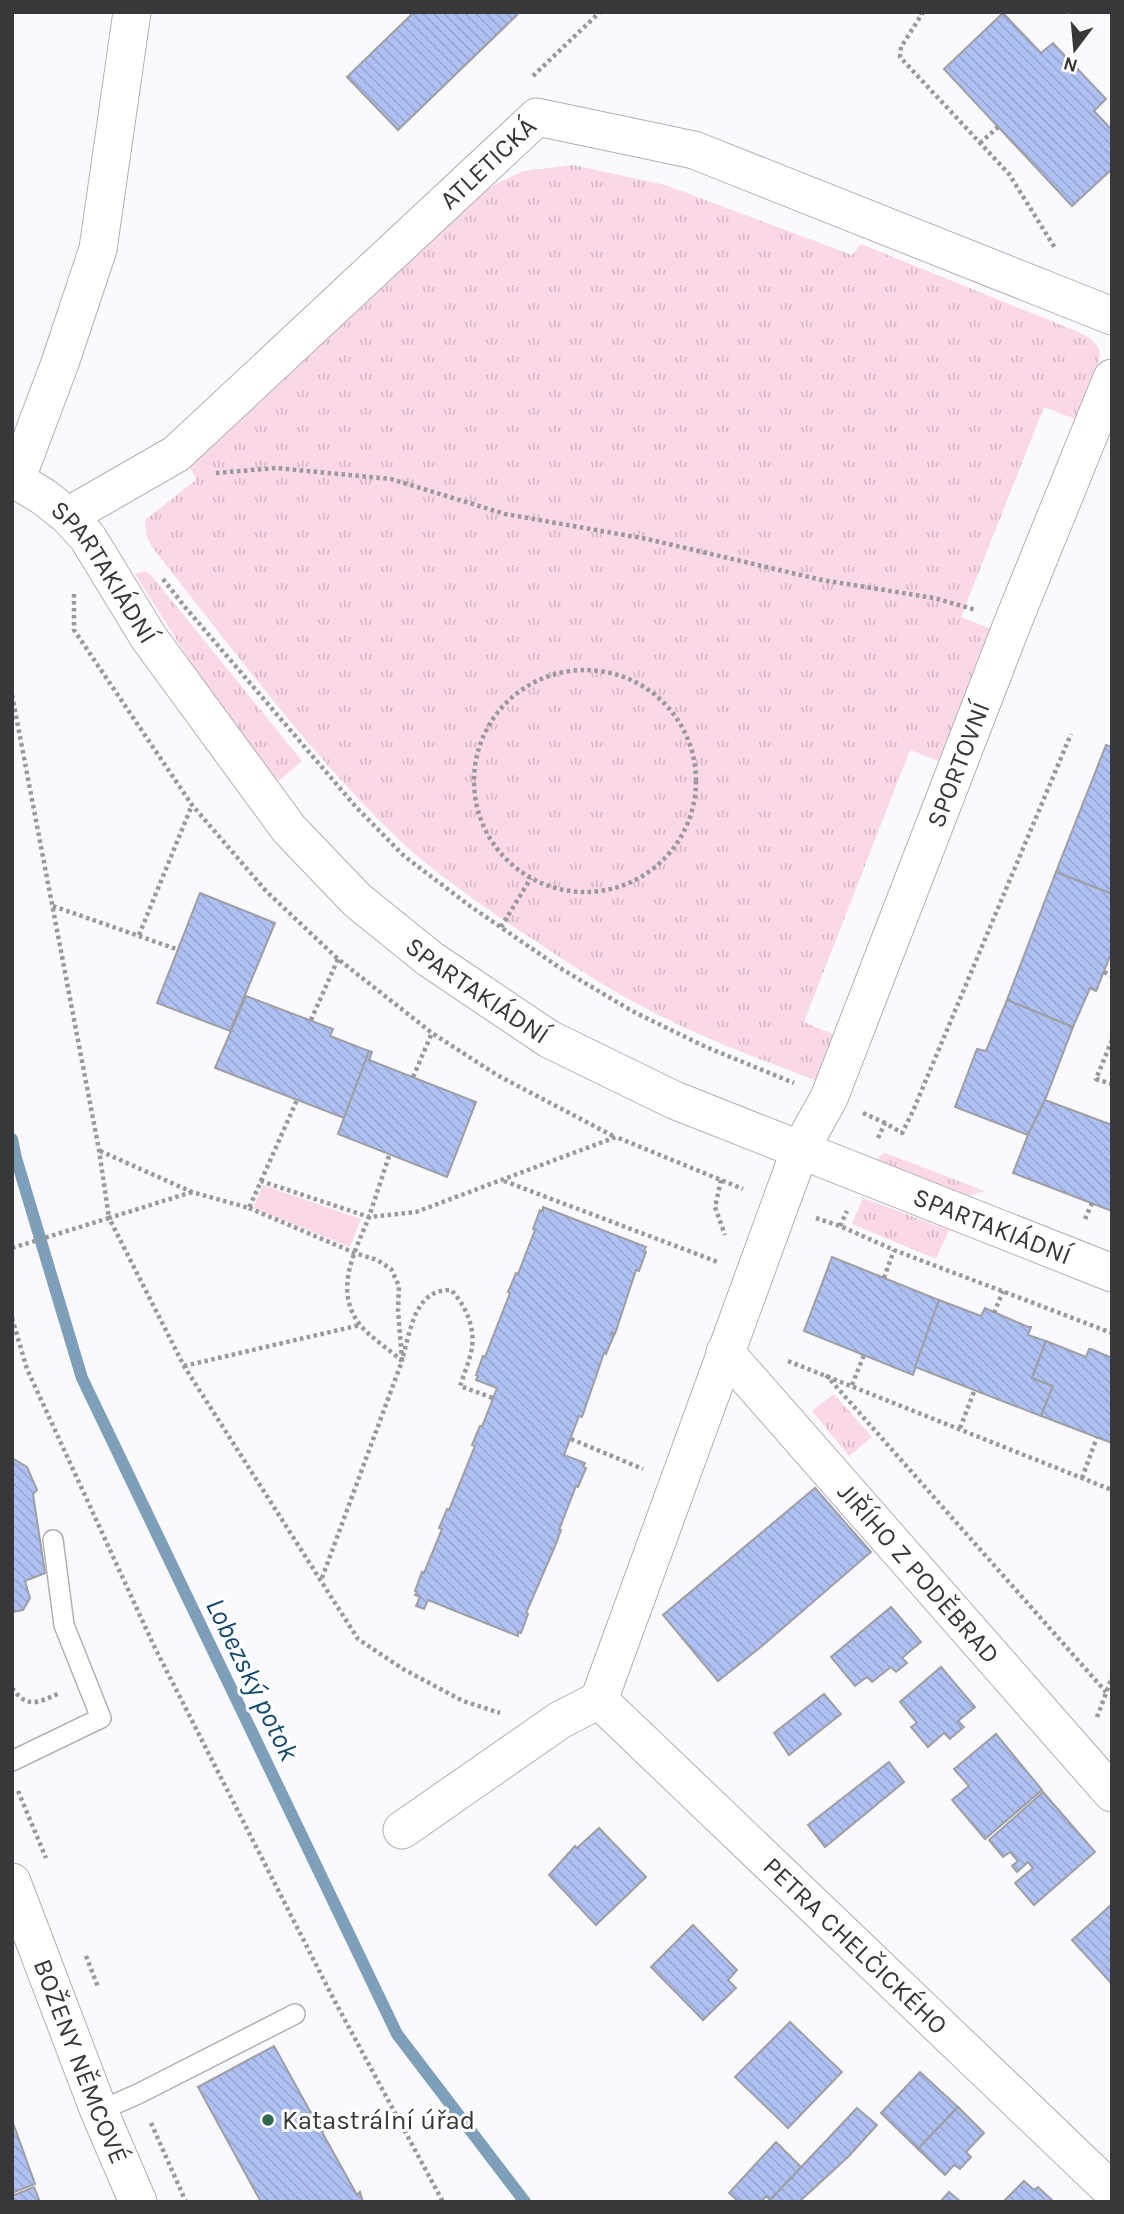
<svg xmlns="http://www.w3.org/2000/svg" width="1124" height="2214" font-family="Karla,sans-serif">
  <defs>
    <pattern id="grass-tufts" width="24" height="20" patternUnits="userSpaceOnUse" patternTransform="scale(1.75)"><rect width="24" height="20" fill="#fad8e8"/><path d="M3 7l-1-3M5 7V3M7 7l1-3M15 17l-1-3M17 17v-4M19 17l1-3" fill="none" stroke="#d7bac8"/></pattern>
    <pattern id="building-back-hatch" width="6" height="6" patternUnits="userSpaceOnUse" patternTransform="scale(1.75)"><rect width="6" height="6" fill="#afc1f3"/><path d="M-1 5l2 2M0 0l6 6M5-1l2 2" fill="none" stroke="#97a6d1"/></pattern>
  </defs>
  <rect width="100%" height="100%" fill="#faf9fe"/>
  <g fill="url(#grass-tufts)">
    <path d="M 573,165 L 665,185 L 852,255 L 861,244 L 1083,334 C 1089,338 1097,342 1099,350 C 1103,363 1082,406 1077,420 L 1044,407 L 961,617 L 994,630 L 940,762 L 910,750 L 804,1022 L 835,1035 L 817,1081 C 766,1061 714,1043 665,1018 C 614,994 566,961 520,931 C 477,902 435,873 397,838 C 306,750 230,645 151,546 L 146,534 L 145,520 L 196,480 L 189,465 L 482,191 L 523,171 Z"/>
    <path d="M 145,571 L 151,575 L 302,761 L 279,781 L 249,748 L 219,707 L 135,574 Z"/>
    <path d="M 884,1153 L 891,1155 L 985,1191 L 964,1197 L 876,1162 L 880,1156 Z"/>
    <path d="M 863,1198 L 949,1230 L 936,1259 L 852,1224 Z"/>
    <path d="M 834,1394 L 872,1437 L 849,1456 L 812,1411 Z"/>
  </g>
  <path fill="#fad8e8" d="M 263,1185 L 361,1219 L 350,1247 L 253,1208 Z"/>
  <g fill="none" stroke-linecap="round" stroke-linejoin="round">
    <path stroke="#7d9fba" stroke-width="12" d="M 12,1139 L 16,1158 L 82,1378 L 397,2034 L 525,2202"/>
  </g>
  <g fill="url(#building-back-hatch)" stroke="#9e9fa4" stroke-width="2">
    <path d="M 414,12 L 514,12 L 517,15 L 398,130 L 347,77 Z"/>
    <path d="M 1003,13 L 1041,53 L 1053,43 L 1106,99 L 1094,111 L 1112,130 L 1112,169 L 1072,206 L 944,69 Z"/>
    <path d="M 1106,745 L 1112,747 L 1112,894 L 1056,872 Z"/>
    <path d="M 1056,872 L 1112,894 L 1112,951 L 1096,991 L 1090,988 L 1073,1027 L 1007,1000 Z"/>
    <path d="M 200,893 L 275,923 L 230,1031 L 157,1003 Z"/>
    <path d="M 246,996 L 333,1029 L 330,1036 L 369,1051 L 344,1118 L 215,1068 Z"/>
    <path d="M 1007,1000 L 1073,1027 L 1045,1100 L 1028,1135 L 955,1107 L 977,1049 L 986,1051 Z"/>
    <path d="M 369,1051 L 372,1052 L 369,1060 L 476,1102 L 447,1177 L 338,1134 Z"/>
    <path d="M 1045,1100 L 1112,1125 L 1112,1211 L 1013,1173 L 1028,1135 Z"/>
    <path d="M 543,1207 L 646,1247 L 644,1250 L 646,1252 L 639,1271 L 636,1270 L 615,1334 L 612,1332 L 611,1334 L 614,1335 L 606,1354 L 604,1353 L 582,1417 L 579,1416 L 564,1455 L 585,1463 L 583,1467 L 586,1468 L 578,1487 L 576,1486 L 559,1530 L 561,1530 L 554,1549 L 551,1548 L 553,1551 L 526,1613 L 528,1614 L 521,1633 L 518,1632 L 518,1636 L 428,1600 L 424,1609 L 416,1606 L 420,1597 L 415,1595 L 417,1592 L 415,1591 L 422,1572 L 424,1573 L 442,1529 L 439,1528 L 447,1509 L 449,1510 L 475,1446 L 472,1445 L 480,1426 L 482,1426 L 483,1424 L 497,1388 L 476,1380 L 478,1376 L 476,1375 L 483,1356 L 485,1357 L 510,1293 L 508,1292 L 516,1273 L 518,1274 L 535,1230 L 533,1229 L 540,1210 L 543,1211 Z"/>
    <path d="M 832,1257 L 939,1300 L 913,1375 L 804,1331 Z"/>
    <path d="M 939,1300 L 981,1316 L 985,1308 L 1028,1327 L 1031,1327 L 1028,1335 L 1046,1341 L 1032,1378 L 1053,1386 L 1041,1416 L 915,1367 Z"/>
    <path d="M 1046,1341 L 1086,1357 L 1089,1349 L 1091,1349 L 1112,1358 L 1112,1443 L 1041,1416 L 1053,1386 L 1032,1378 Z"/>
    <path d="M 12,1458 L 27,1467 L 37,1490 L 33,1494 L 45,1573 L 25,1581 L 30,1598 L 23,1610 L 12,1612 Z"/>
    <path d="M 815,1488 L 871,1552 L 762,1646 L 718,1681 L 663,1615 Z"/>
    <path d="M 891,1607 L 921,1642 L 902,1658 L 907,1663 L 896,1672 L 891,1667 L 872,1682 L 867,1677 L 855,1686 L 831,1657 Z"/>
    <path d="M 941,1667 L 975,1707 L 958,1721 L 964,1727 L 950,1739 L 944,1733 L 928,1747 L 911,1727 L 917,1723 L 900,1702 Z"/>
    <path d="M 824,1694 L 841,1714 L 789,1755 L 774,1733 Z"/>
    <path d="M 996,1734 L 1042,1790 L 985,1839 L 952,1800 L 969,1786 L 954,1769 Z"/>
    <path d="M 889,1762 L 904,1782 L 825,1847 L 808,1825 Z"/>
    <path d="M 1043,1792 L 1095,1852 L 1034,1905 L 1015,1883 L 1033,1868 L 1028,1862 L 1017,1872 L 1012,1866 L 1018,1861 L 1010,1852 L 1003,1857 L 989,1840 Z"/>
    <path d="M 599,1828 L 646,1877 L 596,1925 L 549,1875 L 575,1846 L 577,1848 Z"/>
    <path d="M 1112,1904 L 1112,1982 L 1111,1983 L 1072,1940 Z"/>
    <path d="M 693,1925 L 737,1970 L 728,1980 L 736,1988 L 703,2020 L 651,1967 Z"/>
    <path d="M 790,2022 L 842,2072 L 788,2128 L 735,2077 Z"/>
    <path d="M 274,2046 L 311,2113 L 315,2110 L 325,2130 L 322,2132 L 357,2195 L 360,2192 L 363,2202 L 261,2202 L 198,2087 Z"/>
    <path d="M 920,2072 L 958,2107 L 918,2149 L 881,2113 Z"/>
    <path d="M 958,2107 L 984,2133 L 966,2152 L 971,2157 L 960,2169 L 954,2165 L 945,2175 L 918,2149 Z"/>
    <path d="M 857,2108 L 877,2125 L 848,2157 L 799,2202 L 771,2202 L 770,2200 Z"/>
    <path d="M 12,2120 L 35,2184 L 12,2193 Z"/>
    <path d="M 776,2142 L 801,2167 L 770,2200 L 766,2196 L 761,2202 L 739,2202 L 729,2193 Z"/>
    <path d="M 1024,2181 L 1034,2190 L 1038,2187 L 1054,2202 L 1003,2202 Z"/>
    <path d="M 34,2187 L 40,2202 L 12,2202 L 12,2196 Z"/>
    <path d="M 949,2192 L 961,2202 L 940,2202 Z"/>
  </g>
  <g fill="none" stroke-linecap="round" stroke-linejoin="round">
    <defs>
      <g id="lane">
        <path d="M 12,1761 L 101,1718 L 64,1625 L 53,1540"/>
        <path d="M 99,2111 L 138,2094 L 295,2014"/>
      </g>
      <g id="street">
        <path d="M 12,479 L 16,480 L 60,363 L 98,249 L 132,12"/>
        <path id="s1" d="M 16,480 L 44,497 L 68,516 L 88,538 L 149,638 L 289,829 L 357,900 L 430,959 L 549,1039 L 674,1100 L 1112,1273"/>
        <path id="s2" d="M 68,516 L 176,454 L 537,117 L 694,150 L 1112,316"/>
        <path id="s3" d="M 725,1352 L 1112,1793"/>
        <path id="s4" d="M 599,1700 L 1112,2191"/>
        <path id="s5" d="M 402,1830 L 560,1720 L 599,1700 L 800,1150 L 829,1098 L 1013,622 L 1112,378"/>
        <path id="s6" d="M 12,1882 L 99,2111 L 138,2202"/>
      </g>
    </defs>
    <use href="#lane" stroke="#b1b0b5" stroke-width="22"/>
    <use href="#street" stroke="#b1b0b5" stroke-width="39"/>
    <g stroke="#99989c" stroke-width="4.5" stroke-dasharray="3.5 3.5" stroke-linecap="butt">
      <path d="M 920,12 L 922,14 L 901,47 L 900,57 L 1009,174 L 1055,248"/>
      <path d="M 533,76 L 600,12"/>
      <path d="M 980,143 L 998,127"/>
      <path d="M 216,473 L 276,468 L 391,479 L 505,514 L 647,539 L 822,580 L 934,598 L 976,610"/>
      <path d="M 163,579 L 185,607 L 356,807 L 404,856 L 470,906 L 560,968 L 632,1011 L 706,1047 L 794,1083"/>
      <path d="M 74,594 L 74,630 L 192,805 L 266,891 L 338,959 L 432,1033 L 497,1075 L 615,1137"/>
      <circle cx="585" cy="781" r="111"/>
      <path d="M 12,695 L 99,1150 L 109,1218 L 12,1248"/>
      <path d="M 53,906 L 179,950"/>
      <path d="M 501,927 L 531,878"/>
      <path d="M 139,935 L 192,805"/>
      <path d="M 1104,972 L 1112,976"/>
      <path d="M 311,1020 L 338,959"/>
      <path d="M 1112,1040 L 1096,1079 L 1112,1084"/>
      <path d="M 413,1077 L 432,1033"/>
      <path d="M 863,1113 L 885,1123"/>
      <path d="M 878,1138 L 885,1123 L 902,1133 L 913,1111 L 1071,734"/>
      <path d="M 100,1151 L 192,1192 L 249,1208 L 261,1181 L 369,1217 L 390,1153"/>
      <path d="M 721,1180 L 715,1207 L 725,1235"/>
      <path d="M 261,1181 L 297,1100"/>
      <path d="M 504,1181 L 718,1262"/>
      <path d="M 192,1192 L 109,1218 L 184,1366 L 358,1639 L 403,1669 L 463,1701 L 500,1713"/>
      <path d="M 249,1208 L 355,1253 L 377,1260 L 391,1269 L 399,1286 L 398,1310 L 402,1360"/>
      <path d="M 816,1218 L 840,1226 L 894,1250 L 1112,1333"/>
      <path d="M 1085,1219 L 1092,1203"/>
      <path d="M 840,1226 L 847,1211"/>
      <path d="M 884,1278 L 894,1250"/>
      <path d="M 994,1313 L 1003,1291"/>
      <path d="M 12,1318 L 27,1369 L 154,1646 L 332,1996 L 443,2202"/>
      <path d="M 403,1356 C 411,1329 415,1289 451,1290 C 465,1304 475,1327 472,1347 C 470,1360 464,1374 460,1386 L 493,1398"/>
      <path d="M 788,1361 L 1112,1490"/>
      <path d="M 184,1366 L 360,1325"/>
      <path d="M 826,1375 L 1106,1692"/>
      <path d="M 852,1385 L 864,1355"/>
      <path d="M 960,1428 L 975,1389"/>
      <path d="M 571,1439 L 643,1469"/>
      <path d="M 1082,1478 L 1097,1437"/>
      <path d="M 322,1578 L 402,1361 C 390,1350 370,1337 360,1325 C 333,1290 355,1252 369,1217 L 416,1212 L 616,1137 L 743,1189"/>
      <path d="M 12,1688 C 28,1710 38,1702 60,1693"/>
      <path d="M 1097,1717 L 1112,1677"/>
      <path d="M 18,1791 L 46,1858"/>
      <path d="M 86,1956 L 98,1987"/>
      <path d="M 151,2123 L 186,2202"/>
    </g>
    <use href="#lane" stroke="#fff" stroke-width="19"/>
    <use href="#street" stroke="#fff" stroke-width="37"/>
  </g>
  <circle fill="#2e6851" stroke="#fff" stroke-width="2.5" cx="268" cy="2120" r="7"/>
  <g text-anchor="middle" stroke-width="6" stroke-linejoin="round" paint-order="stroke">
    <g font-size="26" fill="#383739" stroke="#fff">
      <text dy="9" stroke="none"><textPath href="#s2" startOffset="551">ATLETICKÁ</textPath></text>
      <text dy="9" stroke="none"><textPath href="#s1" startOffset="130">SPARTAKIÁDNÍ</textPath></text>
      <text dy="9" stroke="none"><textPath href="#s5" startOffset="1239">SPORTOVNÍ</textPath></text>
      <text dy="9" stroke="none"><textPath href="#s1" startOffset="696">SPARTAKIÁDNÍ</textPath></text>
      <text dy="9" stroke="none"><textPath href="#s1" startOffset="1264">SPARTAKIÁDNÍ</textPath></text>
      <text dy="9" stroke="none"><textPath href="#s3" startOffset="294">JIŘÍHO Z PODĚBRAD</textPath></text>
      <text dy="9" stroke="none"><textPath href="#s4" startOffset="355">PETRA CHELČICKÉHO</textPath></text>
      <text dy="9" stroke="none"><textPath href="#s6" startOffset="192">BOŽENY NĚMCOVÉ</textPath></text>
    </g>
    <g font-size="26" fill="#383739" stroke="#fff" text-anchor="start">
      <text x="282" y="2129">Katastrální úřad</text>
    </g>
    <g font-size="28" font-style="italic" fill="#13496e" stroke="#fff">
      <text transform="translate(253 1679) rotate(64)" y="10">Lobezský potok</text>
    </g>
  </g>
  <rect width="1124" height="2214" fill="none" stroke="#383739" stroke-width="28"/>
  <g transform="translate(1075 49) rotate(196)" stroke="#ffffff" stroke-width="5" paint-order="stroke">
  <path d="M0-5L12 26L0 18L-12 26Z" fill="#383739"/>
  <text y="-10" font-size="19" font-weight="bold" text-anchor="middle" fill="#383739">N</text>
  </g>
</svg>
